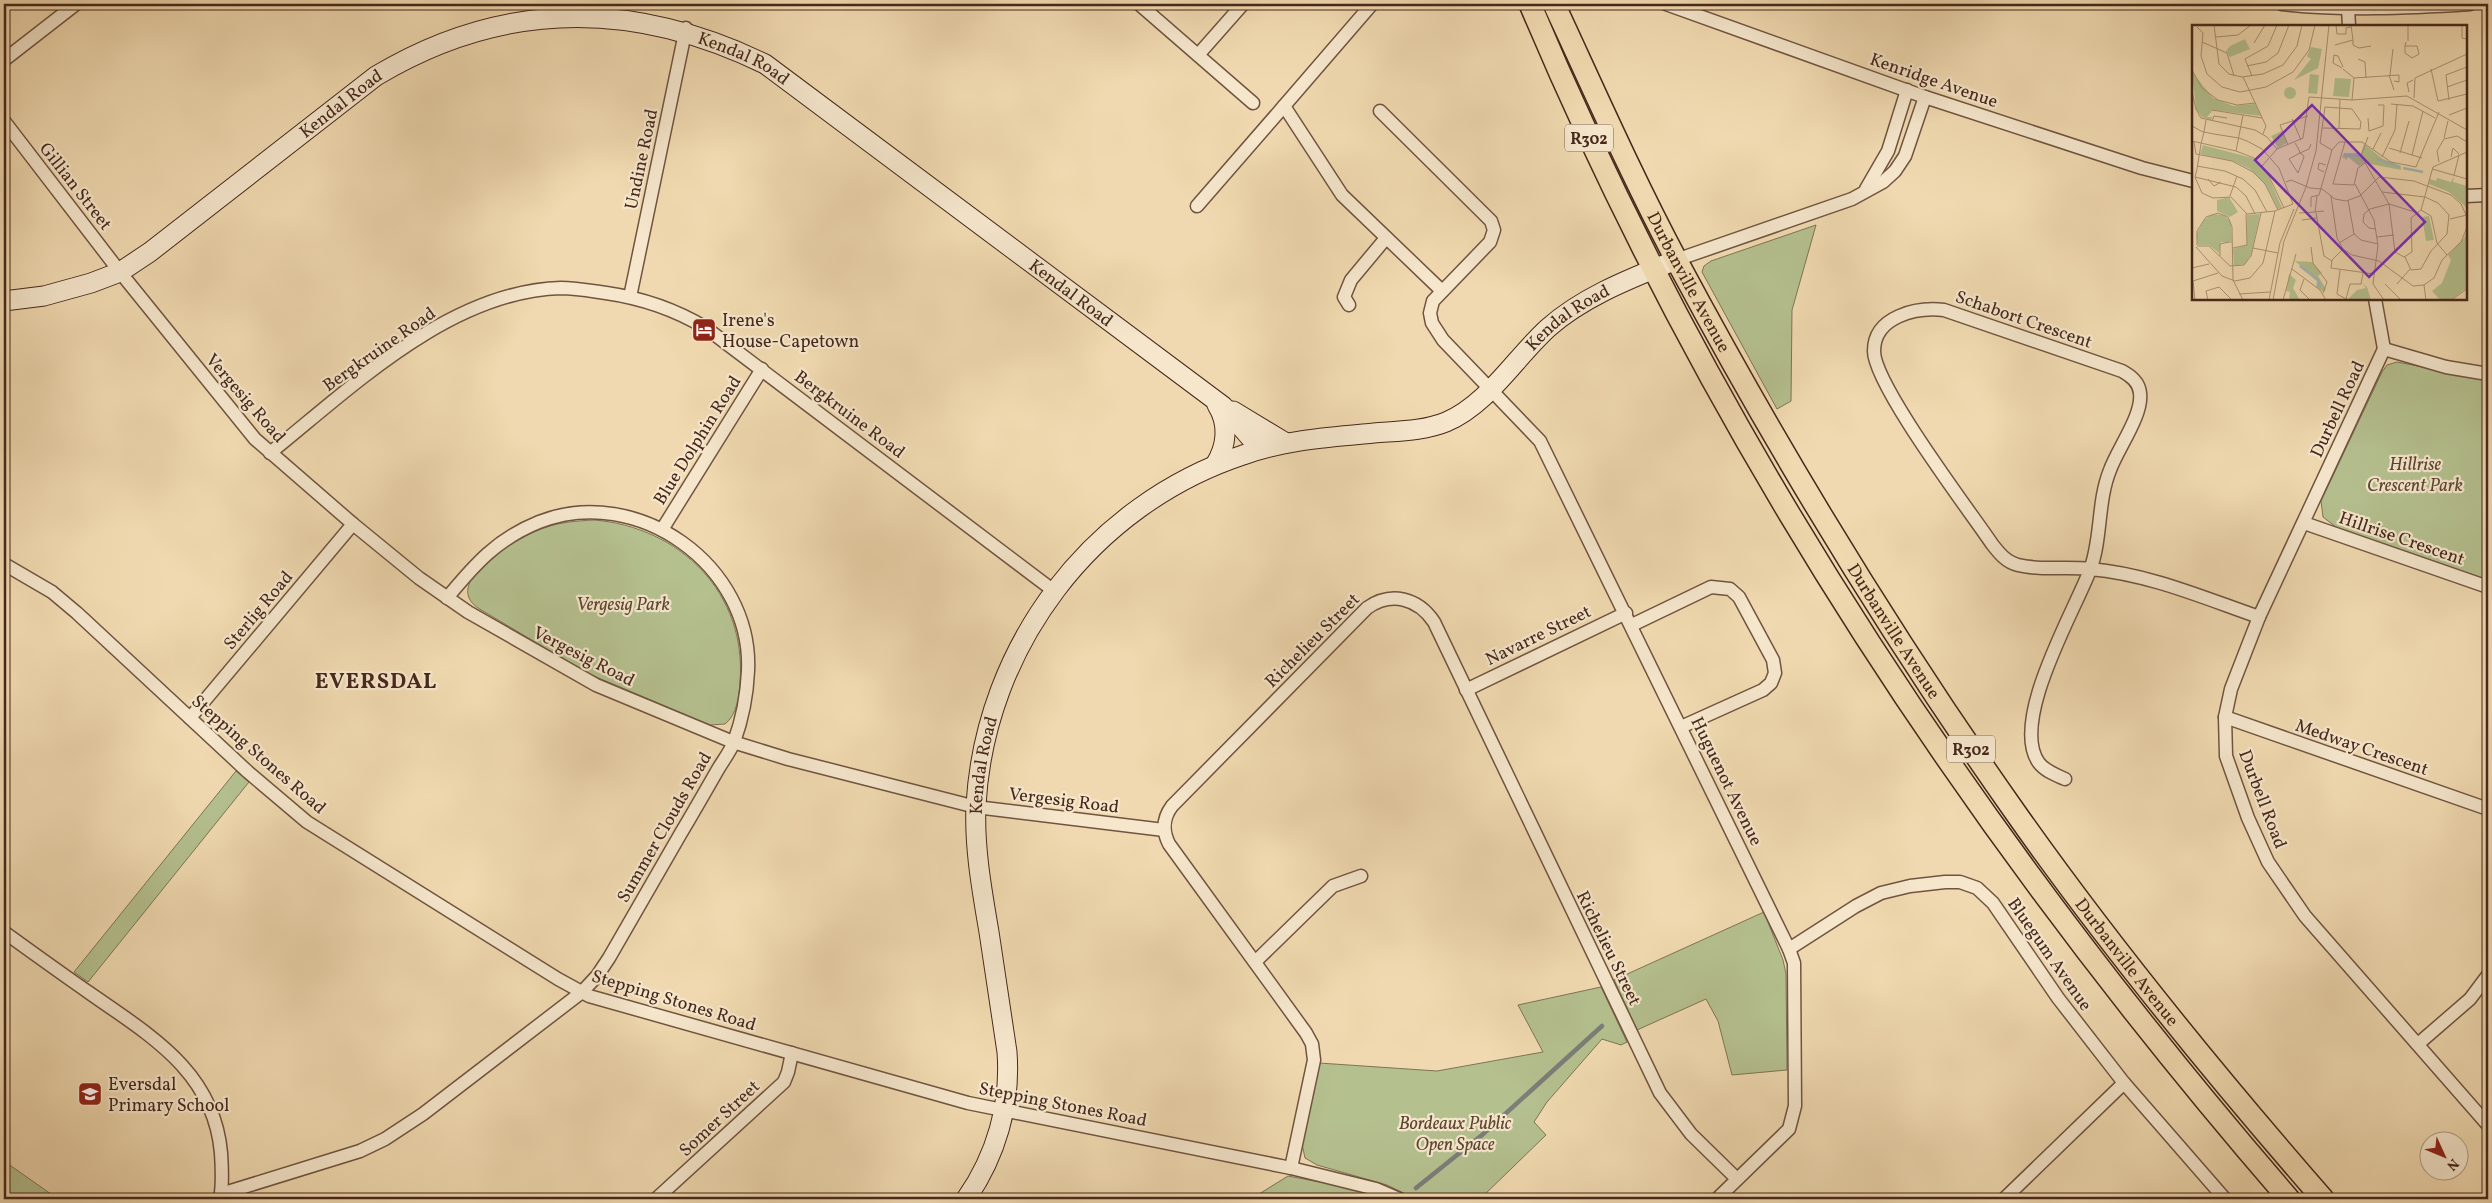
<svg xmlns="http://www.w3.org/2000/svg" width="2492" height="1203" font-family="Vollkorn,serif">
  <rect width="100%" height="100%" fill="#f0d9b0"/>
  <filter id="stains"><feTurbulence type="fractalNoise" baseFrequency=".004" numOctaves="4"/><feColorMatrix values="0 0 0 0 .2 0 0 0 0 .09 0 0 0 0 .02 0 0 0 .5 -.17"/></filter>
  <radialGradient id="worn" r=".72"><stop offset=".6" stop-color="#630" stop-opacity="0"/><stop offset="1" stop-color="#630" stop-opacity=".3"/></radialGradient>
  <g fill="#b5c08f" stroke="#7e7455">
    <path d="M 1816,225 L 1792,310 L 1791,401 L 1777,409 L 1702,272 L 1704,266 L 1711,261 Z"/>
    <path d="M 2397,362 L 2488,379 L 2488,580 L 2336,527 L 2323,517 L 2321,501 L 2382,372 L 2387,365 Z"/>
    <path d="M 594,520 C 680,527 747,593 740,682 C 739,696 737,715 725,724 L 710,725 L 589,674 L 478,608 C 439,581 522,535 544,528 C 560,522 577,521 594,520 Z"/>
    <path d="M 236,771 L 249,782 L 88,982 L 74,972 Z"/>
    <path d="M 1764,912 L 1783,960 L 1786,974 L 1787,1070 L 1732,1075 L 1718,1021 L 1706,999 L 1637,1030 L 1614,980 Z"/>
    <path d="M 1601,987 L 1627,1042 L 1621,1045 L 1602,1039 L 1547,1102 L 1534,1122 L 1546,1135 L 1480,1199 L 1416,1199 L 1387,1185 L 1317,1165 L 1305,1158 L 1302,1144 L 1319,1063 L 1437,1071 L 1543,1052 L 1518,1005 Z"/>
    <path d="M 4,1161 L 58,1199 L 4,1199 Z"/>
    <path d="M 1288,1176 L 1347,1187 L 1383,1199 L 1251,1199 Z"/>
  </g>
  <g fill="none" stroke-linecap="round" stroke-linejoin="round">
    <path stroke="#7c7e79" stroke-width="4.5" d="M 1416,1188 L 1482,1135 L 1602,1026"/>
    <defs>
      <g id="street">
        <path d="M 578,4 L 578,11"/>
        <path d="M 1139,4 L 1253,103"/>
        <path d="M 1666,4 L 1925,97 L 2142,168 L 2193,181"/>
        <path d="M 2282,4 C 2345,11 2407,8 2470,4"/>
        <path d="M 2348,8 L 2349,26"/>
        <path d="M 1198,55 L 1243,4"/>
        <path d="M 4,60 L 76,4"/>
        <path d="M 1284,106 L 1372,4"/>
        <path d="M 1380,111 L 1491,221 L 1494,230 L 1490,242 L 1433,301 L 1430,313 L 1432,323 L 1443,340 L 1540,441 L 1789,949 L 1794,963 L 1795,1106 L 1789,1129 L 1717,1199"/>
        <path d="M 4,121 L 120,272 L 255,439 L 353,524 L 419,578 L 468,612 L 596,685 L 733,742 L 788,759 L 976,807 L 1164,830"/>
        <path d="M 1866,189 L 1888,151 L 1907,90"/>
        <path d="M 2466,196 L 2488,195"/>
        <path d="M 1197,206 L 1284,106 L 1342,195 L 1442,291"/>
        <path d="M 1676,260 L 1852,199 L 1883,182 L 1895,171 L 1905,156 L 1925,97"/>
        <path d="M 630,297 L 686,28"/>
        <path d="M 2375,299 L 2384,349"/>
        <path d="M 1349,305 L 1344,297 L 1351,280 L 1386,238"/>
        <path d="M 2384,349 L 2259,617 L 2231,689 L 2225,717 L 2226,756 L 2248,818 L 2268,862 L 2305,916 L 2488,1125"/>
        <path d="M 2384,349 L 2446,367 L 2488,374"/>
        <path d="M 270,453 C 352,387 450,291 561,288 C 576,288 592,291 606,293 C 641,298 676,310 706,328 L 1054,591"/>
        <path d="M 2304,523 L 2488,587"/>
        <path d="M 663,528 L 762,369"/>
        <path d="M 4,564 L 52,592 L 77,613 L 248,772 L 307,822 L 558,979 L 589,996 L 968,1103 L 1291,1168 L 1376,1189 L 1399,1199"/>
        <path d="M 1632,625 L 1711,587 L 1730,589 L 1739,597 L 1773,660 L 1775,673 L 1771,683 L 1763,690 L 1681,727"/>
        <path d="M 1466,690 L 1626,613"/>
        <path d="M 2225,717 L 2488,809"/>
        <path d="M 190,718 L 353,524"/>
        <path d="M 2065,779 C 2056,775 2045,771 2039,763 C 2009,722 2074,612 2090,570 C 2102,539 2097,502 2110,470 C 2118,448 2143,415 2140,393 C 2139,382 2131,376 2122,371 L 1944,310 C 1917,307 1874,316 1874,351 C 1874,385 1969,510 1992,544 C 1999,553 2006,562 2018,565 C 2042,571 2066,566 2090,569 C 2149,574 2204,598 2259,617"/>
        <path d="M 4,932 C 33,953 62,974 91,994 C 151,1036 214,1072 221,1153 C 222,1168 223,1185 220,1199"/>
        <path d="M 1789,949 L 1856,906 L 1881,893 L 1910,886 L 1945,882 L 1960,882 L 1977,888 L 1993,903 L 2058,998 L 2124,1083 L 2225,1199"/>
        <path d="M 1255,962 L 1333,886 L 1361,876"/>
        <path d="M 2418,1044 L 2470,999 L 2488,975"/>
        <path d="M 1291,1168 L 1314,1060 L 1312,1044 L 1306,1033 L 1169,844 C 1162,830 1163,818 1172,806 L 1367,608 C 1391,591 1418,598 1434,622 L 1660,1093 L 1691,1134 L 1737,1179"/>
        <path d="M 221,1194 L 360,1151 L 385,1139 L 423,1114 L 582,992 L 597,976 L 609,958 C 633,916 657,875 681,833 C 693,813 705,792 717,771 C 722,762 730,752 734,742 C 742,720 747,695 748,671 C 753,566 637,483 539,522 C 497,539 475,564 447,598"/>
        <path d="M 656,1199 L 784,1082 L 788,1072 L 792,1053"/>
        <path d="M 2004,1199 L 2124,1083"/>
      </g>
      <g id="secondary">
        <path id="s1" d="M 4,301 L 44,296 L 91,283 L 120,272 L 150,252 L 376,76 C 503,0 633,0 765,64 L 1223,406 L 1260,449"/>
        <path d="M 1233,411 L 1286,443"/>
        <path d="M 1215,465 C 1227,446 1229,424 1217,405"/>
        <path id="s2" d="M 966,1199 C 996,1156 1011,1105 1007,1052 C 1001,1012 995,972 989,932 C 982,891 974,847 976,805 C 985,646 1092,505 1243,455 C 1285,440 1330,437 1374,433 C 1398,431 1424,431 1446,422 C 1488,404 1515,358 1548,328 C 1584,296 1632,278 1676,260"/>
      </g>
      <g id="primary">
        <path d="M 1530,4 C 1714,441 1979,841 2289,1199"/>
        <path id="s3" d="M 1554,4 C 1594,90 1633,179 1678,263 C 1779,452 1891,636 2015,812 C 2110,947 2215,1075 2323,1199"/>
      </g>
    </defs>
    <use href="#street" stroke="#705440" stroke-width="15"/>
    <use href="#secondary" stroke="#46281b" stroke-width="21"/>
    <use href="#primary" stroke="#46281b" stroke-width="24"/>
    <use href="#street" stroke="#f5e6cc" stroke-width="12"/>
    <use href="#secondary" stroke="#f5e6cc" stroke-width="19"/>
    <use href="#primary" stroke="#f0d9b0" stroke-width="21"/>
  </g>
  <defs>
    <symbol id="hotel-square" viewBox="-11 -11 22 22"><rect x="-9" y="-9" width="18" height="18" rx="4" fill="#8f2418" stroke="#f5e6cc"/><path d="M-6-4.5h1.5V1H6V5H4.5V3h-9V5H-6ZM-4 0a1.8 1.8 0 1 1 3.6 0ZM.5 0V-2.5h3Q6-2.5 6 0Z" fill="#fff"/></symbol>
    <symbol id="school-square" viewBox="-11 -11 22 22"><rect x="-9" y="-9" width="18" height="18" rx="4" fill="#8f2418" stroke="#f5e6cc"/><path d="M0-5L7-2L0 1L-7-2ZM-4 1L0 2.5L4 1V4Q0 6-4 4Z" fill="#fff"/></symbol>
  </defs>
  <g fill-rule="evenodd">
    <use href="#hotel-square" x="690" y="316" width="28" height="28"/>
    <use href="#school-square" x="76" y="1080" width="28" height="28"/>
  </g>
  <g text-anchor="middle" stroke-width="4.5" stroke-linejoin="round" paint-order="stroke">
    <g fill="#f5e6cc" stroke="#7a6150" stroke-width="1">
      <rect x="1565" y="124.5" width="48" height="27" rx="4"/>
      <rect x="1947" y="735.5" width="48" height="27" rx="4"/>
    </g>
    <g font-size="16" font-weight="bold" fill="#46281b">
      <text x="1589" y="144">R302</text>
      <text x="1971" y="755">R302</text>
    </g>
    <g font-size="18" fill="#46281b" stroke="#f5e6cc">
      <text dy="6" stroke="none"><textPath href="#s1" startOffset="828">Kendal Road</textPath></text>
      <text transform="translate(1934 80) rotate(19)" y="6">Kenridge Avenue</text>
      <text dy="6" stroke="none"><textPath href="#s1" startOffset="398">Kendal Road</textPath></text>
      <text transform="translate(641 159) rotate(-78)" y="6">Undine Road</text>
      <text transform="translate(76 186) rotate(52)" y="6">Gillian Street</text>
      <text dy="6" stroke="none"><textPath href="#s3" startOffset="309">Durbanville Avenue</textPath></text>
      <text dy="6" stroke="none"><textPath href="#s1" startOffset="1232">Kendal Road</textPath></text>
      <text dy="6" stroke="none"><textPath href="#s2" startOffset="1240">Kendal Road</textPath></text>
      <text transform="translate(2024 319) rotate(19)" y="6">Schabort Crescent</text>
      <text transform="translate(379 349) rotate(-35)" y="6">Bergkruine Road</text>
      <text transform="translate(246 398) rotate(49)" y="6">Vergesig Road</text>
      <text transform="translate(2337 409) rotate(-65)" y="6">Durbell Road</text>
      <text transform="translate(850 414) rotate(37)" y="6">Bergkruine Road</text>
      <text transform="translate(697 440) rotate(-58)" y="6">Blue Dolphin Road</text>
      <text transform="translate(2402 538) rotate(19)" y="6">Hillrise Crescent</text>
      <text transform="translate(258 610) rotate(-50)" y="6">Sterlig Road</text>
      <text dy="6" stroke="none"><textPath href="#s3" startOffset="714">Durbanville Avenue</textPath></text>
      <text transform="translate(1538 635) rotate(-26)" y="6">Navarre Street</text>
      <text transform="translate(1312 640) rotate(-45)" y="6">Richelieu Street</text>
      <text transform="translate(584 656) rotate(27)" y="6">Vergesig Road</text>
      <text transform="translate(2362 747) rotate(19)" y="6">Medway Crescent</text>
      <text transform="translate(259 754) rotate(41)" y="6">Stepping Stones Road</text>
      <text dy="6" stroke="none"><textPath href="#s2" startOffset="445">Kendal Road</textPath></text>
      <text transform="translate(1727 781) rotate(64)" y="6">Huguenot Avenue</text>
      <text transform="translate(2263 799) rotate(69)" y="6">Durbell Road</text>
      <text transform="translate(1064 800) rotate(7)" y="6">Vergesig Road</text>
      <text transform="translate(664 827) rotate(-60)" y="6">Summer Clouds Road</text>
      <text transform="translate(1609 948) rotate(64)" y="6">Richelieu Street</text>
      <text transform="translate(2050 954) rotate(55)" y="6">Bluegum Avenue</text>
      <text dy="6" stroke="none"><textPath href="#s3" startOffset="1119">Durbanville Avenue</textPath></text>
      <text transform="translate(674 1000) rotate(17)" y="6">Stepping Stones Road</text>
      <text transform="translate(1063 1104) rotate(11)" y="6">Stepping Stones Road</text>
      <text transform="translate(719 1118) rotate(-43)" y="6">Somer Street</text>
    </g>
    <g font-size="18" fill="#46281b" stroke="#f5e6cc" text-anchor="start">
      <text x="722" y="326">Irene's<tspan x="722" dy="21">House-Capetown</tspan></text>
      <text x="108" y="1090">Eversdal<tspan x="108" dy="21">Primary School</tspan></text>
    </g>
    <g font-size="18" font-style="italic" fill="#5c4632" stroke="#f5e6cc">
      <text x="2415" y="470">Hillrise<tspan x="2415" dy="21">Crescent Park</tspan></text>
      <text x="623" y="610">Vergesig Park</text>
      <text x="1455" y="1129">Bordeaux Public<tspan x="1455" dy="21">Open Space</tspan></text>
    </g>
    <g font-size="22" font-weight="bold" letter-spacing="1" fill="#46281b" stroke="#f5e6cc">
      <text x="376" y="688">EVERSDAL</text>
    </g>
  </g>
  <g transform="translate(2192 25)">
    <rect width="275" height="275" fill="#f0d9b0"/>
    <path d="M 53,14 L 58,24 L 38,32 L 34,26 L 38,21 ZM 119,22 L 130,24 L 126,43 L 102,55 L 119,34 L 115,31 ZM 0,47 L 21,73 L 41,81 L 63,79 L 69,91 L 21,85 L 15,92 L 20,92 L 19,95 L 10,92 L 4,84 ZM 118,49 L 127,50 L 125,69 L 116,68 ZM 143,53 L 159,54 L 157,72 L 141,71 ZM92 68a6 6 0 1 1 12 0a6 6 0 1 1-12 0ZM 90,106 L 95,118 L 86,123 L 79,111 ZM 172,119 L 191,134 L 209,141 L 209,145 L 173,138 L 169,128 ZM 11,120 L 60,133 L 75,148 L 90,183 L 86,184 L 74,160 L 58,144 L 43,137 L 8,129 ZM 152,128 L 168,128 L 172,138 L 167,141 L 156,132 L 155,135 L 150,132 ZM 262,151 L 261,157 L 275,161 L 275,183 L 257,167 L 237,159 L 238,154 L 244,156 L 245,153 L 259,157 ZM 37,172 L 46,187 L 38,192 L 25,186 L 25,175 ZM 20,189 L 32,190 L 39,197 L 40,218 L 29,217 L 27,228 L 17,220 L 6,220 L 4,210 L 12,195 ZM 68,189 L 59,230 L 53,239 L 42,241 L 41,224 L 55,220 L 55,190 ZM 237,191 L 242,215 L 234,216 L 230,192 ZM 275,206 L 275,263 L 258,275 L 248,275 L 240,266 L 250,258 L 259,235 L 256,230 L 272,213 ZM 103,236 L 120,237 L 130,248 L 126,251 L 134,264 L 132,267 L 124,262 L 125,256 ZM 97,249 L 104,255 L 101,263 L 108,275 L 97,275 L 98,267 L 94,266 ZM 170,258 L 175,262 L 179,275 L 155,275 L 165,265 L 174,263 Z" fill="#b5c08f"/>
    <path fill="none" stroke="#a0b7b7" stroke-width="2.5" d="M 152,130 L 168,131M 185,134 L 208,142M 211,143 L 231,147M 108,241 L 126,255 L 128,263"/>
    <path fill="none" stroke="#ac9274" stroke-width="1" d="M 22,0 L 27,39 L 37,49 L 50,52 L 71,49 L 91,40 L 105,21 L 110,0M 144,0 L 145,9 L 154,9 L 154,3 L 159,2M 270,0 L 270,13 L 275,14M 5,2 L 11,8 L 9,31 L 15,49 L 30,62 L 48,67 L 74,62 L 101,47 L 117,25 L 123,0M 24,12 L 46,10 L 59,0M 161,15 L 161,20 L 167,23 L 179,21M 216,16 L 216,0M 10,17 L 35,28 L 42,51M 62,18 L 73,0M 143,20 L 161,15 L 159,0M 213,21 L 225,21 L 227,29 L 220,33 L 213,28 L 213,21 L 214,17M 166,34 L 173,37 L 174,53M 55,41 L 74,37 L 86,28 L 97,0M 150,43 L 141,38 L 142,30 L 146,31 L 151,42M 151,44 L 162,53 L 207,50 L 207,57 L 202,56M 239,44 L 246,76 L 275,69M 0,45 L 10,63 L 26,75 L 45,80 L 63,78M 197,50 L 202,65M 198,50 L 201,24M 60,51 L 53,34 L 76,21 L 85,0M 51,52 L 74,101 L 71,109M 255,62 L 275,55M 0,67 L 4,84 L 9,93 L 63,105 L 75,112 L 85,124M 217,67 L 215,58 L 221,55M 222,73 L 223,53 L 275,29M 160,75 L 162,53M 257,75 L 254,50 L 275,42M 199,79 L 221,81 L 243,93M 20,85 L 70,93M 257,90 L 275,83M 176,93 L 177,106 L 191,101 L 192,80 L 186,80M 100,94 L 109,115M 20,96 L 22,91 L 35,93M 0,101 L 9,106 L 12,107 L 22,109 L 47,113 L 55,116 L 70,124 L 87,143 L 101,179 L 83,186 L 55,189 L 39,172 L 21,173 L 10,168 L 3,152 L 5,144 L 9,119 L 12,107 L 14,95M 131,103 L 168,104 L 169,97 L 160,84 L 133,82 L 128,118 L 140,125M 147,103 L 148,74M 176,112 L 169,131 L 197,179 L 203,227 L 212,232 L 220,227 L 219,193 L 229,185 L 239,191 L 245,218 L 255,230M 252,113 L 256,96M 0,116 L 44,126 L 62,133 L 75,147 L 92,183M 2,117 L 4,129 L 40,136 L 61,147 L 73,159 L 86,185M 153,117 L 141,159 L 162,160 L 166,143 L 173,138M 103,118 L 107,125 L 108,128 L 111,130 L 112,132 L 106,148 L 97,134 L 108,128 L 117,124 L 119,119M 96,120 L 88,100 L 116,91M 197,123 L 230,133M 85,124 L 111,113 L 117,72 L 160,75 L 215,71 L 275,105M 181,124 L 189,108M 44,126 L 51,90M 208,128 L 217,96M 220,130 L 231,86M 190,132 L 203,105 L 205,79M 259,132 L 261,123 L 267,129M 247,137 L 245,126 L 252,114 L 265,111 L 275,117M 5,141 L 33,146 L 51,154 L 63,165 L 75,187M 70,141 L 85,124M 240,144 L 275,154M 132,147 L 126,144 L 127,138 L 134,140M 262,150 L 267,130M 3,152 L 44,162 L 54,171 L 63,189M 16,154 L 22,161 L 29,157M 94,157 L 99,155 L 118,163 L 130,164 L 143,174 L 154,176 L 168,171 L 187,152 L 222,156 L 259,170 L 269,179 L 275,192M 163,159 L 182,195 L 186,220 L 181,259 L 192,275M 190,167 L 233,172 L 246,178 L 257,190 L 255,209 L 239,226 L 229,244 L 219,245 L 213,232M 38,171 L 45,151M 125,171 L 123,187 L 132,186M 139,171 L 145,213 L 151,224 L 160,230 L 187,236 L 221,261 L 232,260 L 242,253 L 250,235 L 269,217 L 275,202M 156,175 L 162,209 L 169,215 L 186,219M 119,182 L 119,172 L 127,170 L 140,125 L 147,117 L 170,117 L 199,137 L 224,142 L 247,87M 229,185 L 241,142 L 275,127M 107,188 L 123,187M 124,188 L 132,231 L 140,236M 258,194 L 275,190M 110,195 L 125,193M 184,204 L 177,203 L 171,197 L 172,189 L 178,184 L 197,179 L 223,187M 185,212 L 202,210M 147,218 L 162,209M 5,220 L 5,206 L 14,192 L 26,188 L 36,192 L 40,202 L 41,255 L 51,275M 5,221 L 17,221 L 38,241 L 52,240 L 59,231 L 69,188M 4,222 L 30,251 L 43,256 L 58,253 L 71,238 L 83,186M 119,222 L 121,238 L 135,257 L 131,268M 41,223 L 55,220 L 54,189M 61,223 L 86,228M 151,224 L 140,235 L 139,243 L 182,249M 28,231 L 28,219 L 37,217M 0,243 L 17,239M 100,244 L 128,265 L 134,275M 148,245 L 145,269 L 154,274 L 158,259 L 169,259 L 171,248M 112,254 L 108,265 L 118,275M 193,259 L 209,275M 205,259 L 218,244M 232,260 L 234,275M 47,269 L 78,267M 3,275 L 1,256 L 26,248M 16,275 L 14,266 L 27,262 L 40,275M 77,275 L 88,218 L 102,184M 81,275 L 92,216 L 114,162 L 124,126 L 137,0M 91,275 L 104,229M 259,275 L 275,264"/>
    <path fill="#7b2cbf" fill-opacity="0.15" stroke="#7b2cbf" stroke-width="2.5" d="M 120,80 L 233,197 L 177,252 L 63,135 Z"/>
    <rect width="275" height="275" fill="none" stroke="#46281b" stroke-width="2.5"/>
  </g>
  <rect width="2492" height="1203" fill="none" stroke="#f0d9b0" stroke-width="20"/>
  <rect x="5" y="5" width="2482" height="1193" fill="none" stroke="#46281b" stroke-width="2.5"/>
  <rect x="10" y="10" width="2472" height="1183" fill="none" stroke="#46281b"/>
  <g transform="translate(2444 1156) rotate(134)"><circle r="24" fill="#f5e6cc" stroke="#af9a85"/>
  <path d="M0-4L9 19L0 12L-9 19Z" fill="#8f2418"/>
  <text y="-8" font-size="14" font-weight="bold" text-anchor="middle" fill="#46281b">N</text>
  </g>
  <rect width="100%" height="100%" filter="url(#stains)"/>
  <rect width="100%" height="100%" fill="url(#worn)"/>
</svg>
